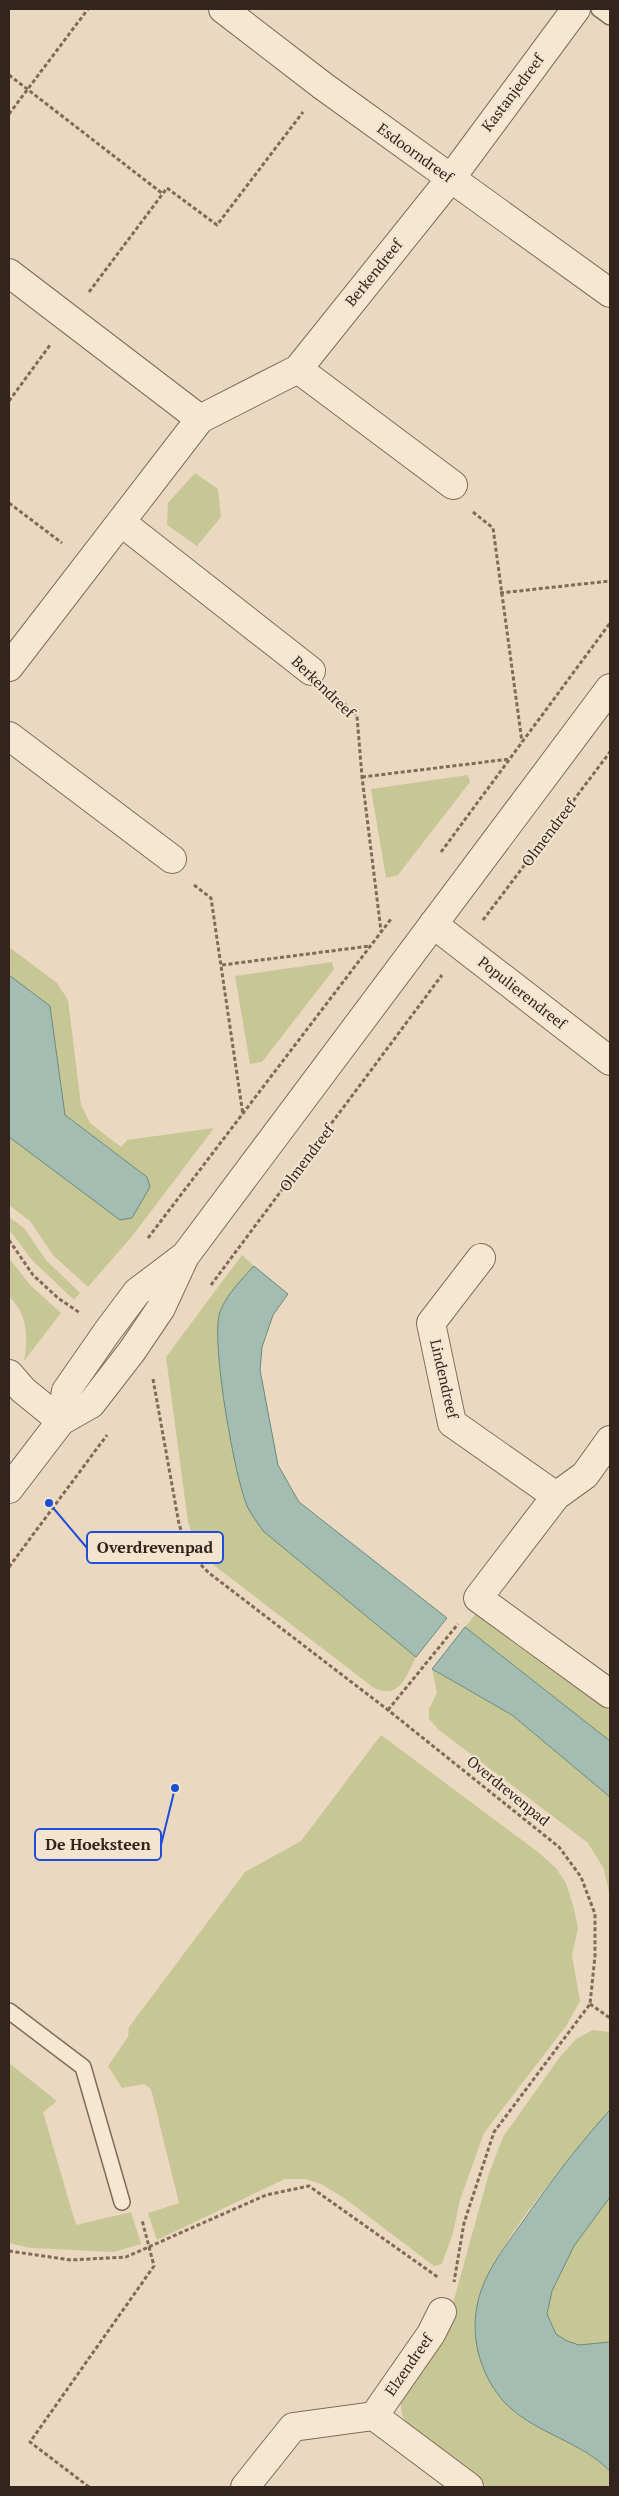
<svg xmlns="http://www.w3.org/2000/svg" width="619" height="2496" font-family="'PT Serif',serif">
  <rect width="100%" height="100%" fill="#ead9c0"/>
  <g fill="#c7c795">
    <path d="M 195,473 L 218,489 L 221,517 L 197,546 L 167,525 L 168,503 Z"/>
    <path d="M 468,775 L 470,782 L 398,875 L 386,878 L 371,789 Z"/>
    <path d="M 9,947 L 57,983 L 68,1000 L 81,1105 L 90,1123 L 121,1147 L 127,1140 L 214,1128 L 133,1235 L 88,1287 L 53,1255 L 30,1221 L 9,1205 L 9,1137 L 120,1220 L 147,1177 L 65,1115 L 50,1006 L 9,975 Z"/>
    <path d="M 332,962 L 334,969 L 262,1062 L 250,1064 L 235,976 Z"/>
    <path d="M 9,1217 L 24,1228 L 46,1260 L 80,1293 L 74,1300 L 31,1259 L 9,1229 Z"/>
    <path d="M 242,1255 L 254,1266 L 239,1283 L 218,1348 L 223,1396 L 238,1477 L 248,1508 L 263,1531 L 416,1657 C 406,1676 400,1700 374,1688 L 215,1566 C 201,1552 194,1541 188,1522 L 166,1357 Z"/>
    <path d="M 9,1258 L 31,1286 L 61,1313 L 24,1361 C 28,1339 28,1313 9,1297 Z"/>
    <path d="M 479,1610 L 610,1711 L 610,1741 L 465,1627 Z"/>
    <path d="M 432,1669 L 512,1715 L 610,1797 L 610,1897 L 604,1869 L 588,1843 L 439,1730 L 429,1719 L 429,1709 L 437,1693 Z"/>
    <path d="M 381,1735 L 538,1852 L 556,1868 L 566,1883 L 573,1905 L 578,1928 L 572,1955 L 580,2001 L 566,2026 L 484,2133 L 460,2200 L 453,2233 L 442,2264 L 434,2266 L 344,2198 L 321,2184 L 305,2179 L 285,2179 L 157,2240 L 148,2213 L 179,2203 L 151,2089 L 144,2084 L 122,2088 L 108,2066 L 128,2037 L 129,2027 L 245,1872 L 301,1841 Z"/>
    <path d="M 593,2030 L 610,2032 C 610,2045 613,2104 609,2112 C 603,2122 592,2131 584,2140 C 552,2181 488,2254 477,2305 C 470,2332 480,2369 496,2391 C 523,2429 578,2439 610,2471 L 610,2487 L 487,2487 L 412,2431 C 403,2420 400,2413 401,2398 L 447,2325 L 489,2173 L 503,2137 L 559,2058 L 576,2039 Z"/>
    <path d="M 9,2063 L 57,2101 L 43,2112 L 76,2225 L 131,2212 L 141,2244 L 114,2252 L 30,2248 L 9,2243 Z"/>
    <path d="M 610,2197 L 610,2342 L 579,2345 L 567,2341 L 556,2334 L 547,2314 L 552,2291 L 574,2246 Z"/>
  </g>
  <g fill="#a3bdb2" stroke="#6b8a7e">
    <path d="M 9,975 L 50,1006 L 65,1115 L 147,1177 L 150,1187 L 132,1218 L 120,1220 L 9,1137 Z"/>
    <path d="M 254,1266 L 288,1294 L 273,1315 L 262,1347 L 260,1370 L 278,1465 L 299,1502 L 447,1618 L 416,1657 L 263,1531 C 258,1523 252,1516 248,1508 C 235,1481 210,1339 220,1312 C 226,1295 242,1279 254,1266 Z"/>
    <path d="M 465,1627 L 610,1741 L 610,1797 L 512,1715 L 432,1669 Z"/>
    <path d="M 610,2110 L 610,2197 L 574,2246 L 552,2291 L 547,2314 L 556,2334 L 567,2341 L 579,2345 L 610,2342 L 610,2471 C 581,2441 536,2434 506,2404 C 482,2378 470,2341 477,2306 C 483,2273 507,2244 526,2217 C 552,2180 579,2144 610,2110 Z"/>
  </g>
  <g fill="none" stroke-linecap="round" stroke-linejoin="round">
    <defs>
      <g id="service">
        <path d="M 599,9 L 610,17"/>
        <path d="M 9,2011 L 83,2067 L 122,2202"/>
      </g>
      <g id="minor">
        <path d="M 223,9 L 323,86 L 610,293"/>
        <path d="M 9,273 L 200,419"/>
        <path d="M 298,369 L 453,485"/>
        <path d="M 121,522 L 311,671"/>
        <path d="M 9,667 L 200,419 L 298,369 L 451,178 L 576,9"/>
        <path d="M 9,736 L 172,859"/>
        <path d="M 433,924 L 610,1061"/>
        <path d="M 481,1258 L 431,1323 L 452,1423 L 556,1496"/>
        <path d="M 9,1374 L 23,1390 L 61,1421"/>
        <path d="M 610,1440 L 585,1475 L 556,1496 L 478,1598 L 610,1694"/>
        <path d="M 374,2416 L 431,2334 L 442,2312"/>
        <path d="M 245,2487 L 293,2427 L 374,2416 L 469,2487"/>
      </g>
      <g id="tertiary">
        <path d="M 61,1421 L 66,1391 L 107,1332 L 137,1292 L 182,1258"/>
        <path d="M 9,1489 L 61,1421 L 91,1404 L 132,1351 L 161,1308 L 185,1256 L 610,688"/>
      </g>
    </defs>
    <use href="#service" stroke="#826a59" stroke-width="18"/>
    <use href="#minor" stroke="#826a59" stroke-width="30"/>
    <use href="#tertiary" stroke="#826a59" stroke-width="30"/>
    <g stroke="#826a59" stroke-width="3" stroke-dasharray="4 2.5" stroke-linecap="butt">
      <path d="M 9,75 L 163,194"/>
      <path d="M 9,114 L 88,9"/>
      <path d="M 89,292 L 167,188 L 217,225 L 303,112"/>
      <path d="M 9,401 L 50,345"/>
      <path d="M 9,503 L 62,543"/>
      <path d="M 473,512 L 493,528 L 522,742"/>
      <path d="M 500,593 L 610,581"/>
      <path d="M 334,694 L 357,716 L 362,777 L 381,931"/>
      <path d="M 362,777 L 510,759"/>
      <path d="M 441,852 L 610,623"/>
      <path d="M 194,885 L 211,898 L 243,1115"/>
      <path d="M 483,920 L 610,752"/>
      <path d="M 222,965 L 370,946"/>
      <path d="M 148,1238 L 391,919"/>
      <path d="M 9,1240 L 33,1275 L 58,1298 L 80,1313"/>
      <path d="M 211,1285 L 442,975"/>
      <path d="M 153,1379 L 179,1524 L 188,1552 L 209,1573 L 388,1710 L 559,1847 L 581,1877 L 595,1914 L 595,1956 L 590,2004 L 494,2132 L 464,2223 L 454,2282"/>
      <path d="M 9,1567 L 107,1435"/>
      <path d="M 388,1710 L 458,1624"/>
      <path d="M 590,2004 L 610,2018"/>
      <path d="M 9,2251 L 71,2260 L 126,2257 L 266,2195 L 309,2186 L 439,2278"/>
      <path d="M 89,2487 L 30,2442 L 154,2266 L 142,2220"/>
    </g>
    <use href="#service" stroke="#f6e7d2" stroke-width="15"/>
    <use href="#minor" stroke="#f6e7d2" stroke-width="28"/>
    <use href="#tertiary" stroke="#f6e7d2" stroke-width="28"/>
  </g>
  <g text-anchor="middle" stroke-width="4" stroke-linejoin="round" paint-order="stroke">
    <g font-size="15" fill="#33251d" stroke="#f2e4cf">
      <text transform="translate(513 93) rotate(-53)" y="5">Kastanjedreef</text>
      <text transform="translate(415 153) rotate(36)" y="5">Esdoorndreef</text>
      <text transform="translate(374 273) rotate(-51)" y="5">Berkendreef</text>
      <text transform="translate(323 687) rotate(44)" y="5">Berkendreef</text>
      <text transform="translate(549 833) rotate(-53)" y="5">Olmendreef</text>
      <text transform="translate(522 993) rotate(38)" y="5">Populierendreef</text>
      <text transform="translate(307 1158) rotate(-53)" y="5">Olmendreef</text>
      <text transform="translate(444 1379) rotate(77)" y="5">Lindendreef</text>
      <text transform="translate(508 1791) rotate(39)" y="5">Overdrevenpad</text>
      <text transform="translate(409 2365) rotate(-55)" y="5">Elzendreef</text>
    </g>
  </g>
  <path fill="none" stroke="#1d4ed8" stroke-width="2" d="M49 1503L87 1548M175 1788L161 1845"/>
  <g fill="#1d4ed8" stroke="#f2e4cf" stroke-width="2">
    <circle cx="49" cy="1503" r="5"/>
    <circle cx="175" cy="1788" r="5"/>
  </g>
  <g fill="#f2e4cf" stroke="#1d4ed8" stroke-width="2">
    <rect x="87" y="1532" width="136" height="31" rx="5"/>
    <rect x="35" y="1829" width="126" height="31" rx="5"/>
  </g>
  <g font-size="16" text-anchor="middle" font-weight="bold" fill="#33251d">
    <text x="155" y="1553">Overdrevenpad</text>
    <text x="98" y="1850">De Hoeksteen</text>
  </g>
  <rect width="619" height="2496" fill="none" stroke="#33251d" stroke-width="20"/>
</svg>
